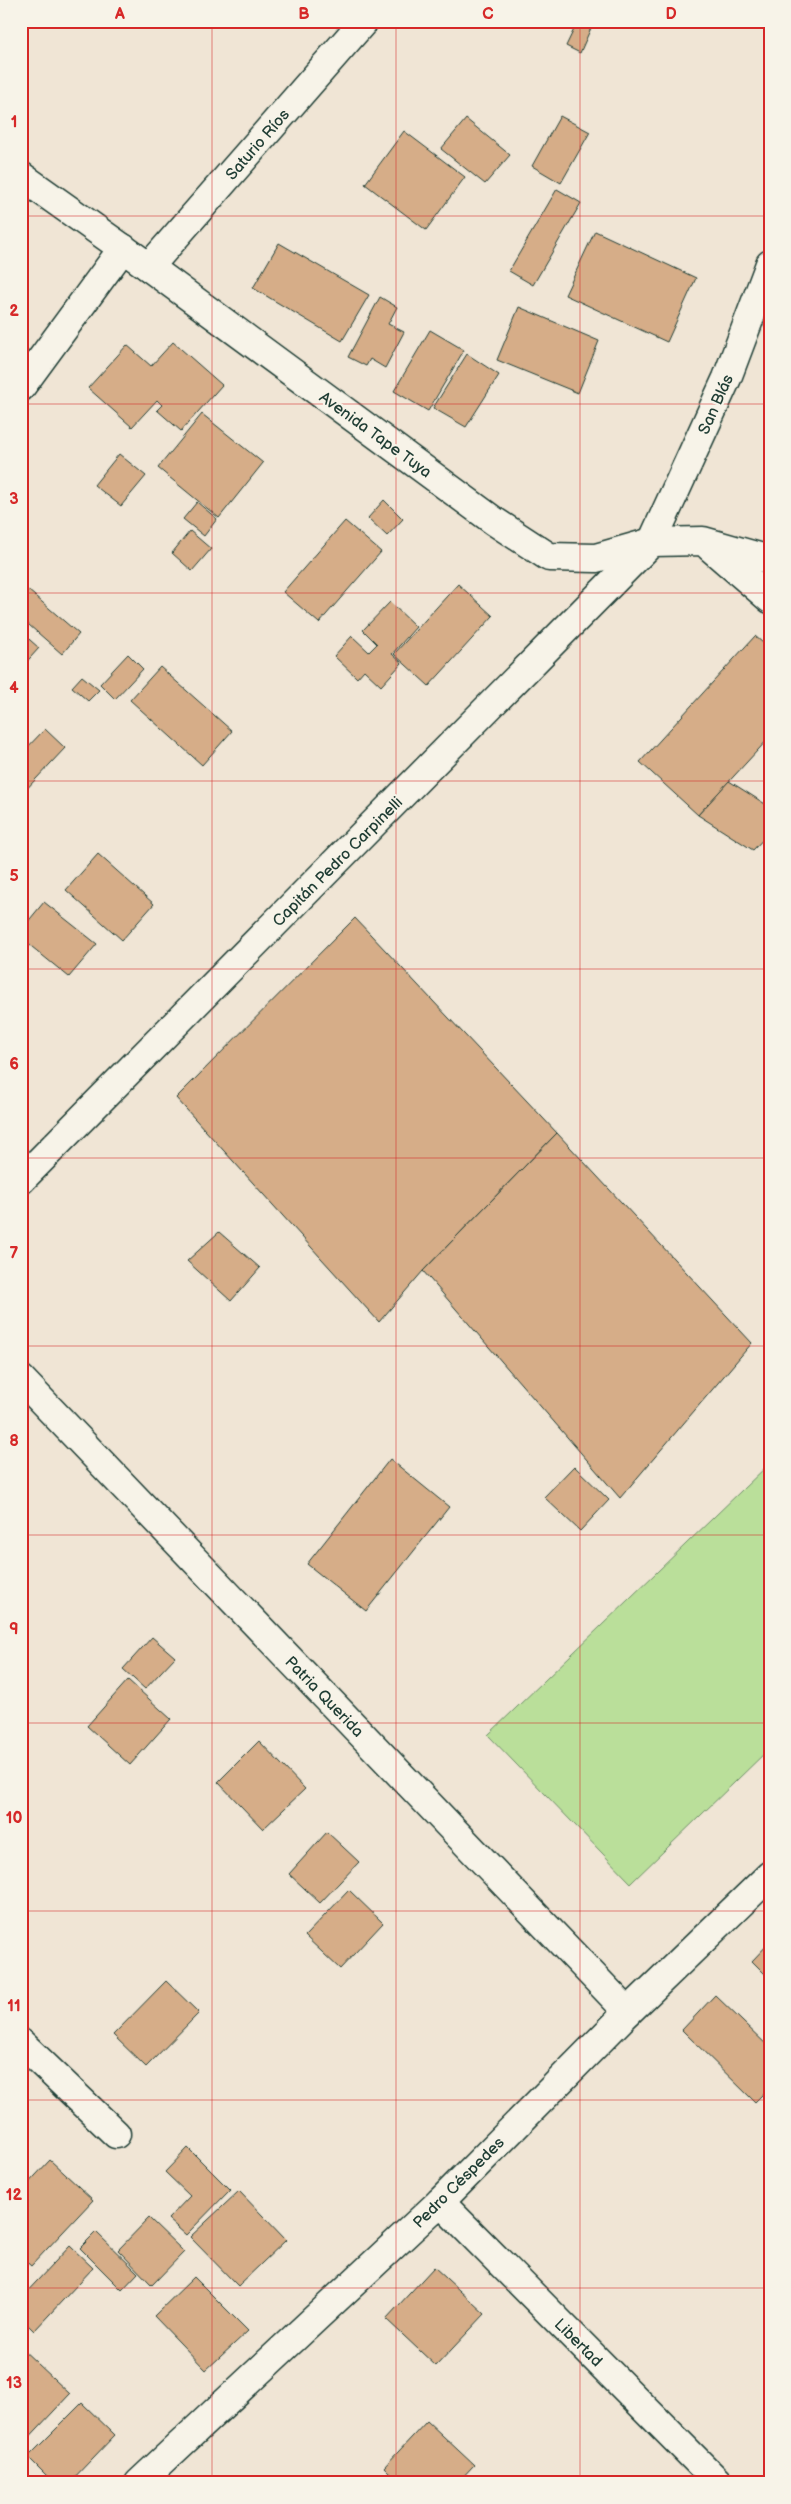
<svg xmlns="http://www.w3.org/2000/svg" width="791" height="2504" font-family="'Balsamiq Sans',sans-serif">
  <rect width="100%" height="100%" fill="#f0e5d5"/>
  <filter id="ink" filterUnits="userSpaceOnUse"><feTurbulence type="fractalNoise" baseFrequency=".02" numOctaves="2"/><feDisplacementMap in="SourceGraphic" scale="10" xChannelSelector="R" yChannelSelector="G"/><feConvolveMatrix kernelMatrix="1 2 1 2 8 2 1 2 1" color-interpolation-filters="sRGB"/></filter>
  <g filter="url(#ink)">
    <path fill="#badf9a" stroke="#6c8e67" d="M 770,1463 L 770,1748 L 631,1883 L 488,1735 Z"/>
    <g fill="#d6ad88" stroke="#1f3d34">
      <path d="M 578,21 L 594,21 L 580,53 L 566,46 Z"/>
      <path d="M 560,116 L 590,132 L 561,183 L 532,166 Z"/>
      <path d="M 466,119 L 510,155 L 485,184 L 441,149 Z"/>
      <path d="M 404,131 L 465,177 L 426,230 L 365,184 Z"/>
      <path d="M 557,189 L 581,203 L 533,285 L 509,271 Z"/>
      <path d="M 595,231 L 696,278 L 667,342 L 565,295 Z"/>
      <path d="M 279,243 L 369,295 L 342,341 L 253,288 Z"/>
      <path d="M 380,297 L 397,307 L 388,324 L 404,332 L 385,368 L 370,359 L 366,366 L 348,357 Z"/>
      <path d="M 519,307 L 599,341 L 578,393 L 497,360 Z"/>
      <path d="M 430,330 L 464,350 L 428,411 L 394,391 Z"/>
      <path d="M 173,342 L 222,385 L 181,431 L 157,410 L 162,405 L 157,400 L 132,427 L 88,388 L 127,345 L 151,366 Z"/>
      <path d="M 467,354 L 499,375 L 466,427 L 433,408 Z"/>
      <path d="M 202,414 L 263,463 L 219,518 L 158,468 Z"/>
      <path d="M 119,454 L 146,476 L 121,506 L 94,485 Z"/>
      <path d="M 384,500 L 403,519 L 387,536 L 368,518 Z"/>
      <path d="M 197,502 L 217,519 L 204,536 L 183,519 Z"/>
      <path d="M 345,521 L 381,552 L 319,623 L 283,592 Z"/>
      <path d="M 190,531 L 211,549 L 192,571 L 172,553 Z"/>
      <path d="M 458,584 L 493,616 L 429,686 L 394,654 Z"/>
      <path d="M 28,590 L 79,634 L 62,654 L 21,618 L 21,598 Z"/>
      <path d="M 390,602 L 416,627 L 392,654 L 402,663 L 381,686 L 364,670 L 357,678 L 334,656 L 352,636 L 369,652 L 377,644 L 363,630 Z"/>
      <path d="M 21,632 L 39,648 L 21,668 Z"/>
      <path d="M 755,636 L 770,649 L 770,737 L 698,815 L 640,762 Z"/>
      <path d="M 128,654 L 143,669 L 115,699 L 100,684 Z"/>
      <path d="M 160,667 L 232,731 L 202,765 L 130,700 Z"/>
      <path d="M 82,676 L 99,690 L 88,701 L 72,687 Z"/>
      <path d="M 45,729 L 65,748 L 21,795 L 21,754 Z"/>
      <path d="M 729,781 L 770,807 L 770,832 L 753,850 L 698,815 Z"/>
      <path d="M 98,854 L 154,904 L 122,940 L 66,890 Z"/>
      <path d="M 44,902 L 97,944 L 69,977 L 21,938 L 21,930 Z"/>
      <path d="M 355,918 L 557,1133 L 423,1271 L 379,1322 L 176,1098 Z"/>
      <path d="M 557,1133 L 752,1343 L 620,1498 L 423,1271 Z"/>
      <path d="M 219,1232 L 260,1268 L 231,1301 L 187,1261 Z"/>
      <path d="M 390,1459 L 449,1507 L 366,1611 L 307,1564 Z"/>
      <path d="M 574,1466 L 609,1500 L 580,1531 L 544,1497 Z"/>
      <path d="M 152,1637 L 175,1657 L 145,1689 L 123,1669 Z"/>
      <path d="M 128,1680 L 171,1719 L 130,1765 L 87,1726 Z"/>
      <path d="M 259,1741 L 305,1789 L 263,1829 L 218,1782 Z"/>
      <path d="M 327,1832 L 359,1862 L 320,1903 L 289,1874 Z"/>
      <path d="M 349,1890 L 383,1923 L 340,1969 L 305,1936 Z"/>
      <path d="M 770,1942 L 770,1979 L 752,1961 Z"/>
      <path d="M 166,1981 L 199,2013 L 146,2067 L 113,2035 Z"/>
      <path d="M 715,1995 L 770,2048 L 770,2087 L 755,2102 L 682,2030 Z"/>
      <path d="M 188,2148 L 230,2190 L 186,2235 L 168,2219 L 190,2196 L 165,2172 Z"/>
      <path d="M 50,2160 L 93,2200 L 31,2266 L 21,2257 L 21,2191 Z"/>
      <path d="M 239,2191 L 286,2240 L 238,2286 L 190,2237 Z"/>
      <path d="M 149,2218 L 184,2252 L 152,2285 L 118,2250 Z"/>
      <path d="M 96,2232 L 138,2273 L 122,2290 L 80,2248 Z"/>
      <path d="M 70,2246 L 93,2268 L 34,2331 L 21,2318 L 21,2298 Z"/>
      <path d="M 434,2267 L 485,2314 L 436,2366 L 386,2319 Z"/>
      <path d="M 194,2277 L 248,2331 L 206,2370 L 154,2316 Z"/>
      <path d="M 21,2348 L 70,2394 L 21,2446 Z"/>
      <path d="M 82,2403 L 115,2435 L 69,2483 L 54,2483 L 28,2457 Z"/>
      <path d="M 427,2421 L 474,2465 L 457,2483 L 400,2483 L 384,2467 Z"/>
    </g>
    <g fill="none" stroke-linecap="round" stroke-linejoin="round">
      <defs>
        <g id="minor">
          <path d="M 21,176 L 149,267 L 494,521 L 549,557 L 596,558 L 652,542 L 703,541 L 770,560"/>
          <path d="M 149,267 L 364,21"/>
          <path d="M 21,387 L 123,248"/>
          <path d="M 710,547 L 770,599"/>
          <path d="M 21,1180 L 652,542 L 727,378 L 770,264"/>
          <path d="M 21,1379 L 628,2012"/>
          <path d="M 21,2043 L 116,2134"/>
          <path d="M 440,2202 L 719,2483"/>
          <path d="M 139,2483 L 440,2202 L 628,2012 L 770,1875"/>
        </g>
      </defs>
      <use href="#minor" stroke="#1f3d34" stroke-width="31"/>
      <use href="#minor" stroke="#f7f3e8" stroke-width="28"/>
    </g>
  </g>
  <path fill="none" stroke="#d62828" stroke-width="1" stroke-opacity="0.55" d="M 212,21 L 212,2483M 396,21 L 396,2483M 580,21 L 580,2483M 21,216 L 770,216M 21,404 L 770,404M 21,593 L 770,593M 21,781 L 770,781M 21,969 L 770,969M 21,1158 L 770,1158M 21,1346 L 770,1346M 21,1535 L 770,1535M 21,1723 L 770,1723M 21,1911 L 770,1911M 21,2100 L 770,2100M 21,2288 L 770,2288"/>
  <g text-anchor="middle" stroke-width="4.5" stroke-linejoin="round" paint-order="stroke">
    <g font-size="16" fill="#1f3d34" stroke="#f7f3e8">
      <text transform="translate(257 144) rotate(-49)" y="6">Saturio Ríos</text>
      <text transform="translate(715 404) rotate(-66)" y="6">San Blás</text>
      <text transform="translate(376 434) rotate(36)" y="6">Avenida Tape Tuya</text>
      <text transform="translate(337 861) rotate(-45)" y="6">Capitán Pedro Carpinelli</text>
      <text transform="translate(325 1696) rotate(46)" y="6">Patria Querida</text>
      <text transform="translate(458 2182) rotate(-45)" y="6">Pedro Céspedes</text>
      <text transform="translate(579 2342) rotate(45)" y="6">Libertad</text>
    </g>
  </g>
  <rect width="791" height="2504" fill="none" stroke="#f7f3e8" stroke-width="55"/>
  <rect x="28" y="28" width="736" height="2448" fill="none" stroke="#d62828" stroke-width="2"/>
  <g font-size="16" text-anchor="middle" font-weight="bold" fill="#d62828">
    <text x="120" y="19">A</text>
    <text x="304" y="19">B</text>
    <text x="488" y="19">C</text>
    <text x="671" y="19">D</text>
    <text x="14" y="127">1</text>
    <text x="14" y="316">2</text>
    <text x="14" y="504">3</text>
    <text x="14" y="693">4</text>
    <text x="14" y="881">5</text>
    <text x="14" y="1069">6</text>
    <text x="14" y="1258">7</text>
    <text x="14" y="1446">8</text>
    <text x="14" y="1634">9</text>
    <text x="14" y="1823">10</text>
    <text x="14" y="2011">11</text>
    <text x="14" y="2200">12</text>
    <text x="14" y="2388">13</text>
  </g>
</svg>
